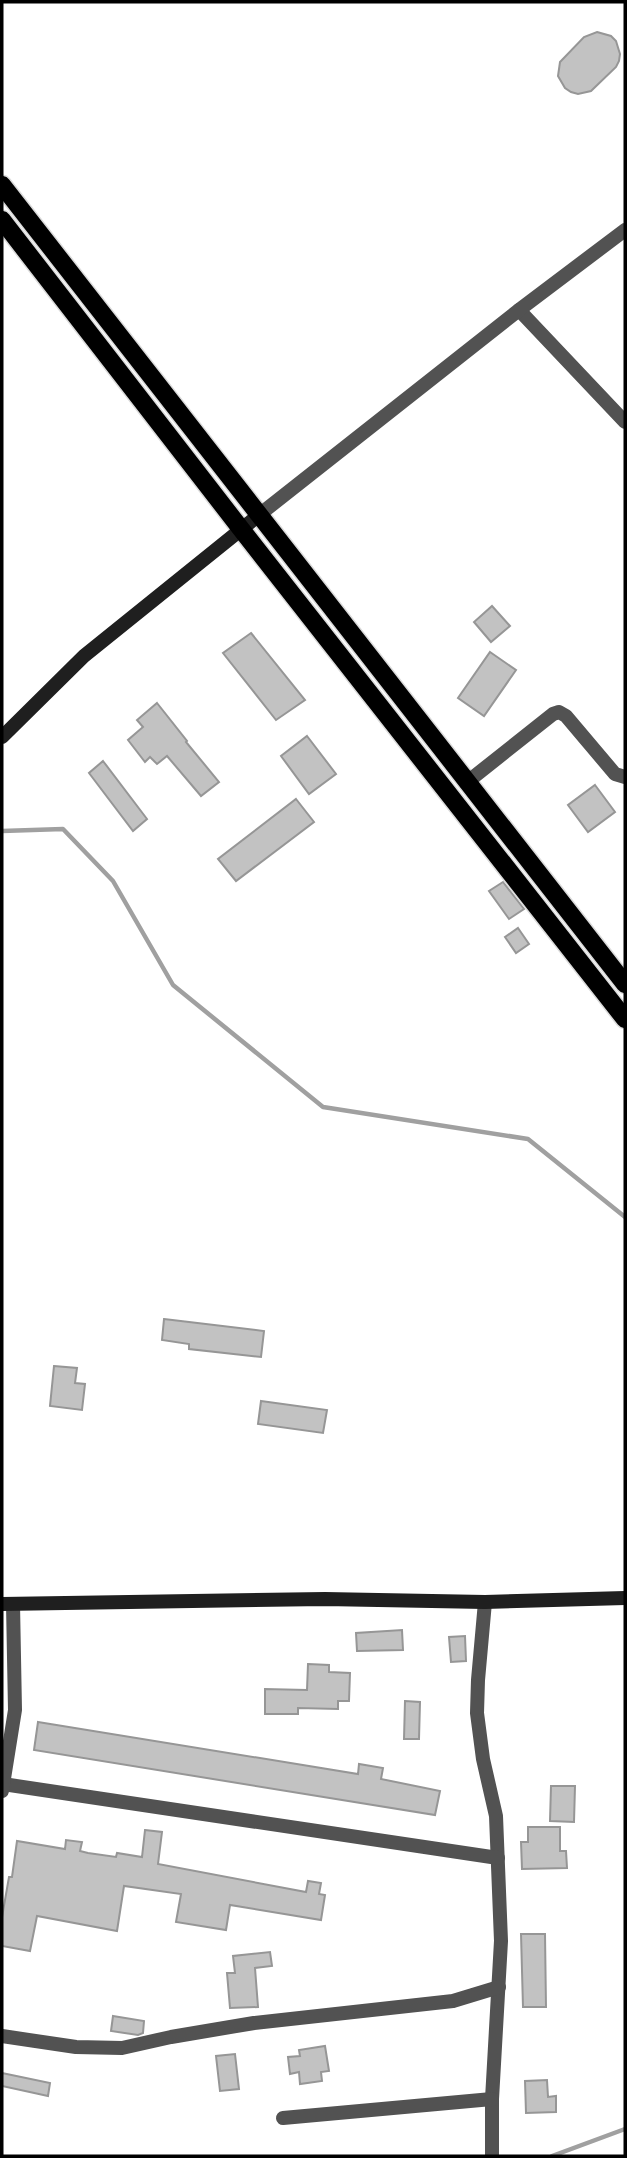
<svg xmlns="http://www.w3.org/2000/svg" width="627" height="2158" font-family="Barlow,sans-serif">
  <rect width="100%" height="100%" fill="#fff"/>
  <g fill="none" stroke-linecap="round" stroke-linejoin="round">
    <g stroke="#a0a0a0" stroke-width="4.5">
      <path d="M 2,831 L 63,829 L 113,881 L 173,985 L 323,1107 L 528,1139 L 625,1217"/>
      <path d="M 552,2156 L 625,2129"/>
    </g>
  </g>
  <g fill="#c2c2c2" stroke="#969696" stroke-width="2">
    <path d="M 597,32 L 611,36 L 616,41 L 620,54 L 619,61 L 616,67 L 591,91 L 578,94 L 571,92 L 565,88 L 558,76 L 560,62 L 584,37 Z"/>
    <path d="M 492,606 L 510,626 L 491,642 L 474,622 Z"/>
    <path d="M 251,633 L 305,700 L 276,720 L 223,653 Z"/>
    <path d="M 490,652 L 516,670 L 484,716 L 458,698 Z"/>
    <path d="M 157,703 L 187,741 L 186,742 L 219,782 L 201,796 L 167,756 L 157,764 L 150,757 L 145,762 L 128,740 L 143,727 L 137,720 Z"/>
    <path d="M 307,736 L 336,774 L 309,794 L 281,756 Z"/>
    <path d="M 103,761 L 147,819 L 133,831 L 89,773 Z"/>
    <path d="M 595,785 L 615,812 L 588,832 L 568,805 Z"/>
    <path d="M 296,799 L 314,822 L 236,881 L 218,859 Z"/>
    <path d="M 503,882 L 524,909 L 509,919 L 489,891 Z"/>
    <path d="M 518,928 L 529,944 L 516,953 L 505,937 Z"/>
    <path d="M 164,1319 L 264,1331 L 261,1357 L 189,1349 L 189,1344 L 162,1340 Z"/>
    <path d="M 54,1366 L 77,1368 L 75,1383 L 85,1384 L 82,1410 L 50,1406 Z"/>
    <path d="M 261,1401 L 327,1410 L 323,1433 L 258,1424 Z"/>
    <path d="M 402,1630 L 403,1650 L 357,1651 L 356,1633 Z"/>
    <path d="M 465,1636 L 466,1661 L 451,1662 L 449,1637 Z"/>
    <path d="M 308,1664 L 329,1665 L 329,1672 L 350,1673 L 349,1701 L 338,1701 L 338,1709 L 298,1708 L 298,1714 L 265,1714 L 265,1689 L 307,1690 Z"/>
    <path d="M 405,1701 L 420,1702 L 419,1739 L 404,1739 Z"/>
    <path d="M 38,1722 L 358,1774 L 359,1764 L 383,1768 L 381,1779 L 440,1791 L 435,1815 L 34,1750 Z"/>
    <path d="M 551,1786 L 575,1786 L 574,1822 L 550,1821 Z"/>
    <path d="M 528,1827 L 560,1827 L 560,1851 L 566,1851 L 567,1868 L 522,1869 L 521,1842 L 528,1842 Z"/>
    <path d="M 145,1830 L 162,1832 L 158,1864 L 306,1892 L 308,1881 L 321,1883 L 319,1894 L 325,1895 L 321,1920 L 230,1905 L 226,1930 L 176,1922 L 181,1894 L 124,1886 L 117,1931 L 37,1916 L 30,1951 L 2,1946 L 2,1917 L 9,1877 L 12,1877 L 17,1841 L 65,1849 L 66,1840 L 82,1842 L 80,1851 L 88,1853 L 116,1857 L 117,1853 L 142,1857 Z"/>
    <path d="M 521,1934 L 545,1934 L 546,2007 L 523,2007 Z"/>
    <path d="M 270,1952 L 272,1966 L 255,1968 L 258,2007 L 230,2008 L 227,1973 L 235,1973 L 233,1956 Z"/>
    <path d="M 113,2016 L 144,2021 L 143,2033 L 138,2035 L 111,2031 Z"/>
    <path d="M 325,2046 L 329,2071 L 321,2072 L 322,2081 L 300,2084 L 299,2072 L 290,2074 L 288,2057 L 300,2056 L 299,2050 Z"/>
    <path d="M 235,2054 L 239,2089 L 220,2091 L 216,2056 Z"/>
    <path d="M 2,2073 L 50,2083 L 48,2096 L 2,2086 Z"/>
    <path d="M 547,2080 L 548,2097 L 556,2096 L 556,2112 L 526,2113 L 525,2081 Z"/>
  </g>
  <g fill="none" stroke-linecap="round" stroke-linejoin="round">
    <defs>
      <g id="primary">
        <path d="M 2,185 L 625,984"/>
        <path d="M 2,220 L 241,529 L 625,1019"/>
      </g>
    </defs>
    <use href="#primary" stroke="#dbdbdb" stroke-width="21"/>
    <g stroke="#525252" stroke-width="14">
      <path d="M 519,310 L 625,422"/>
      <path d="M 259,515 L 519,310 L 625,230"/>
      <path d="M 466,783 L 553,714 L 559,712 L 566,716 L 615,774 L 625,777"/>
      <path d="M 485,1602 L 478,1680 L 477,1713 L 483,1759 L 496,1816 L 501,1941 L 492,2099 L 492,2156"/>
      <path d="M 3,1784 L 498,1858"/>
      <path d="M 2,1791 L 15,1710 L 13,1604"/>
      <path d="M 2,2036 L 76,2047 L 122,2048 L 171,2037 L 254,2023 L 453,2001 L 499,1987"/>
      <path d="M 283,2118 L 492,2099"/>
    </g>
    <g stroke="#1f1f1f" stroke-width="14">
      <path d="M 2,737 L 84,656 L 259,515"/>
      <path d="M 2,1604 L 325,1599 L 485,1602 L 625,1598"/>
    </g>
    <use href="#primary" stroke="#000" stroke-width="18"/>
  </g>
  <rect width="627" height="2158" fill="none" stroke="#000000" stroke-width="7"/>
</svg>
